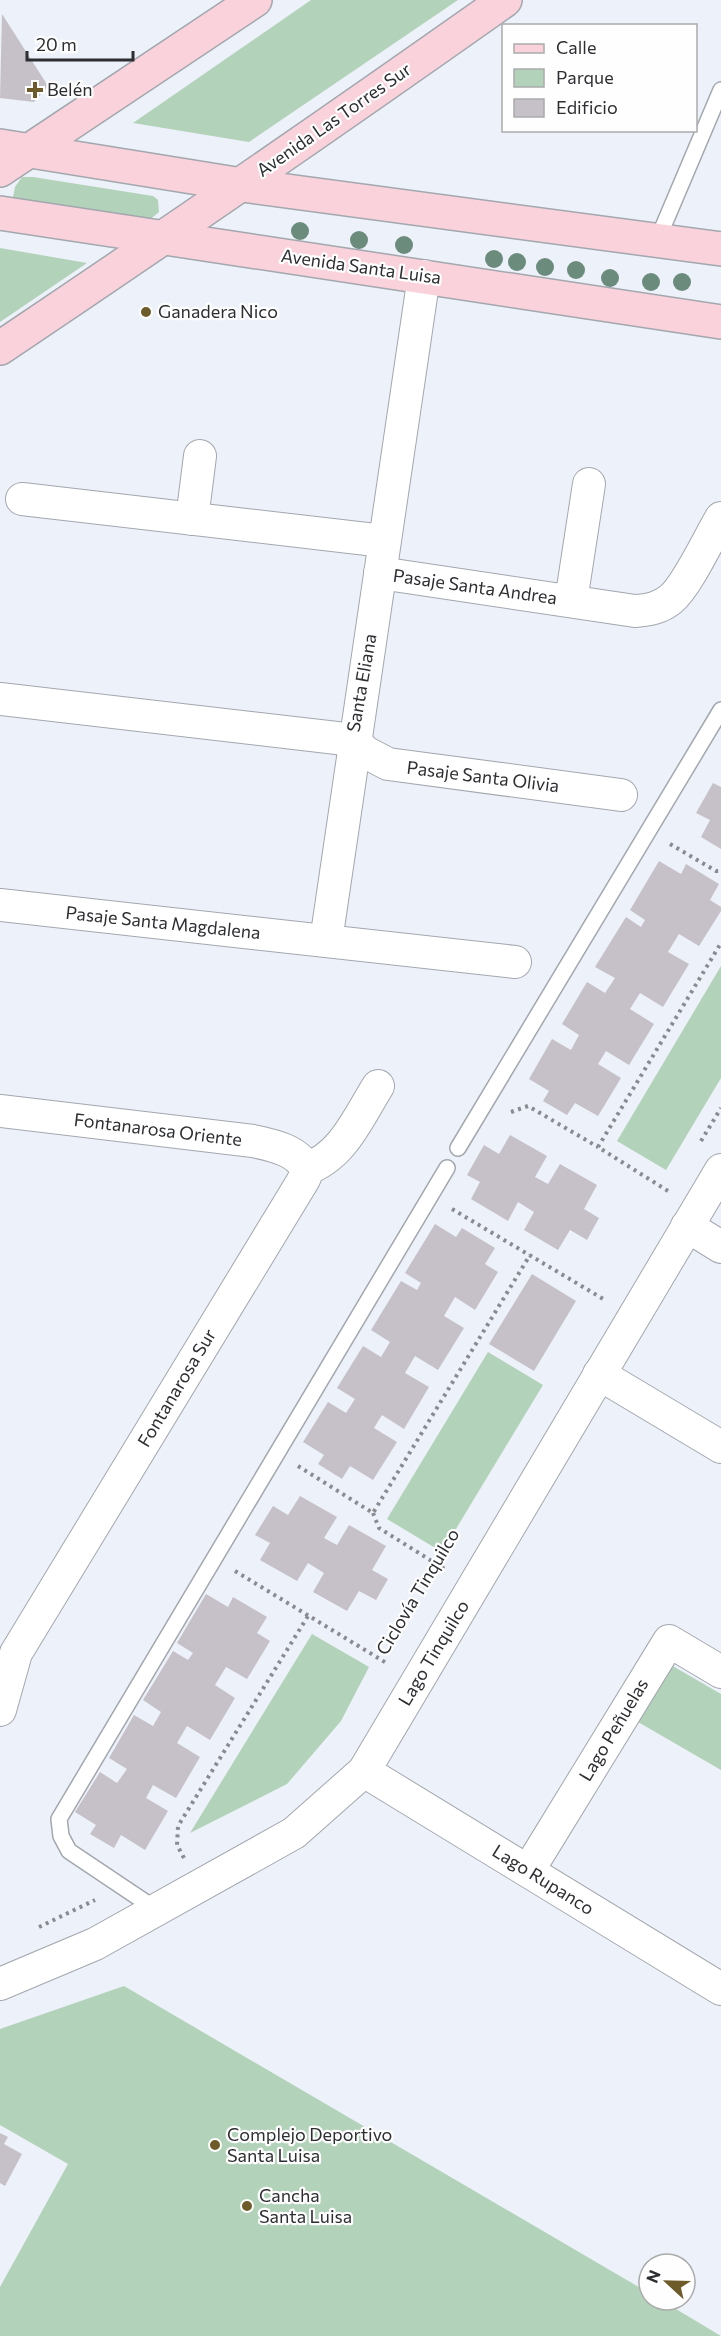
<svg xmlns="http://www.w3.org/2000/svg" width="721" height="2336" font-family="Commissioner,sans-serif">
  <rect width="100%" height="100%" fill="#edf1f9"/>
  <g fill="#b3d2ba">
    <path d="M 311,0 L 458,0 L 249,142 L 133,123 Z"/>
    <path d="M 22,177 L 33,177 L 153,196 L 158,200 L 159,212 L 148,221 L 12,202 L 15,187 Z"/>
    <path d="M 0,248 L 87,263 L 0,322 Z"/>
    <path d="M 721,966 L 721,1078 L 666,1170 L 617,1141 Z"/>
    <path d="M 488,1352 L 543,1385 L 442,1552 L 387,1519 Z"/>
    <path d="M 312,1634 L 369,1667 L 341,1721 L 287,1784 L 190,1833 Z"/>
    <path d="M 671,1665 L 721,1694 L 721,1770 L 638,1722 Z"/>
    <path d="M 124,1986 L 649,2293 L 649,2300 L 661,2300 L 721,2336 L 0,2336 L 0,2287 L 68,2164 L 0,2125 L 0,2029 Z"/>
  </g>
  <g fill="#c6c1c8">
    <path d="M 2,14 L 48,86 L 34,102 L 0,98 Z"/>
    <path d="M 713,783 L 721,787 L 721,849 L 701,837 L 710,820 L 696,813 Z"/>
    <path d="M 659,861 L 681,874 L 686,864 L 719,884 L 710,900 L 721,907 L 721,911 L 699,946 L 679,934 L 668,952 L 689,964 L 663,1007 L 640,993 L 630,1009 L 654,1024 L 629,1065 L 606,1051 L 598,1064 L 621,1078 L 598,1116 L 575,1103 L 567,1115 L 543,1101 L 549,1091 L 529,1079 L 552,1039 L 571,1050 L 579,1035 L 562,1024 L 587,982 L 605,993 L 615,978 L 595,967 L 626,917 L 641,927 L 645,920 L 630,910 Z"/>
    <path d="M 510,1135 L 547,1156 L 535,1177 L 548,1184 L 560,1164 L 597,1185 L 584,1209 L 599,1218 L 587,1240 L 570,1230 L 558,1250 L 524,1230 L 534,1212 L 518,1202 L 508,1221 L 471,1199 L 480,1182 L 467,1175 L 484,1145 L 499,1154 Z"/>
    <path d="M 435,1224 L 456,1237 L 462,1228 L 495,1248 L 485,1264 L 498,1272 L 475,1310 L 455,1297 L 444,1316 L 464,1328 L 438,1370 L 415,1356 L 405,1373 L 429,1387 L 404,1429 L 382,1415 L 374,1428 L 397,1442 L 373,1480 L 350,1466 L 342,1479 L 318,1464 L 324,1455 L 303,1442 L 328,1402 L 346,1413 L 355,1399 L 337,1388 L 363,1346 L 381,1357 L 390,1342 L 371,1330 L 401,1281 L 417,1290 L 421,1283 L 405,1273 Z"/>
    <path d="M 532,1274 L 576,1301 L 534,1371 L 489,1344 Z"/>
    <path d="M 300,1496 L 337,1517 L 324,1538 L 337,1545 L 349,1525 L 386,1546 L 372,1570 L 388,1579 L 376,1600 L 359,1591 L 347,1611 L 313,1592 L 324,1573 L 308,1563 L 297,1581 L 260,1560 L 270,1543 L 255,1535 L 273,1506 L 288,1515 Z"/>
    <path d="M 206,1594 L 228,1607 L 233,1597 L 267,1617 L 257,1633 L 270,1641 L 247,1679 L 226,1667 L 215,1685 L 235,1698 L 210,1740 L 187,1726 L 177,1743 L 200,1757 L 176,1798 L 153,1785 L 146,1798 L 168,1811 L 145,1850 L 121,1835 L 114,1848 L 90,1834 L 96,1825 L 75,1812 L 100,1772 L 117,1783 L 127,1769 L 109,1758 L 134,1715 L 153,1726 L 161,1712 L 143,1700 L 173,1651 L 188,1660 L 193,1653 L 177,1643 Z"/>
    <path d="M 0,2133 L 8,2137 L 4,2144 L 22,2154 L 5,2186 L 0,2183 Z"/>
  </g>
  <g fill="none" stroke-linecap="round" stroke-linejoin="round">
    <defs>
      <g id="lane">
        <path d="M 657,241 L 721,90"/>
        <path d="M 458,1148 L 721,710"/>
        <path d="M 157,1910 L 69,1851 L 61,1836 L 59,1819 L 447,1168"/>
      </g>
      <g id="street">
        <path d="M 22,499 L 384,541"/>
        <path d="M 192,519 L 200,456"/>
        <path d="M 380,573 L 635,611 C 649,610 660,608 671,599 C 687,586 709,538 721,518"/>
        <path d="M 571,601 L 589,484"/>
        <path d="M 0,699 L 354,740"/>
        <path d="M 354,740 L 365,752 L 388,764 L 621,795"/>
        <path d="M 0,905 L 515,962"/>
        <path d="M 326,941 L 424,276"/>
        <path d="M 0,1111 L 253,1141 C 271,1145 298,1150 306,1169"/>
        <path d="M 306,1169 C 343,1156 358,1118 378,1086"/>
        <path d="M 687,1226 L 721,1247"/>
        <path d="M 599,1374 L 721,1447"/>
        <path d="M 0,1710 L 16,1653 L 301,1184 L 305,1177 L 306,1169"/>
        <path d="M 364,1771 L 721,1989"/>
        <path d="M 528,1871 L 669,1641 L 721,1672"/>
        <path d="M 0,1984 L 95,1944 L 294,1833 L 364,1771 L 721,1170"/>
      </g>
      <g id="secondary">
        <path d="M 0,146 L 242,185 L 721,249"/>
        <path d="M 0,170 L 255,0"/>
        <path d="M 0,213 L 721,322"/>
        <path d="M 0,348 C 170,234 338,118 505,0"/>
      </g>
    </defs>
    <use href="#lane" stroke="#a3a7ae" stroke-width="18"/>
    <use href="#street" stroke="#a3a7ae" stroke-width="34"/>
    <use href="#secondary" stroke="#a3a7ae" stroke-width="36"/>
    <g stroke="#898b90" stroke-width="4" stroke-dasharray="3 4.5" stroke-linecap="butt">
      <path d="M 670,844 L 716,871 L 721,871"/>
      <path d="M 511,1112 L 528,1106 L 598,1147"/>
      <path d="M 701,1141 L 721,1108"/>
      <path d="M 668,1191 L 598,1147 L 721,943"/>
      <path d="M 452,1209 L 605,1300"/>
      <path d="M 298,1466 L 373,1513 L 530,1255"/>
      <path d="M 373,1513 L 379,1528 L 446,1570"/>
      <path d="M 235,1571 L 388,1664"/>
      <path d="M 184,1858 L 177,1845 L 178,1826 L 308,1616"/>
      <path d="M 39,1927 L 95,1900"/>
    </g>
    <use href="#lane" stroke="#fff" stroke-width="15"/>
    <use href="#street" stroke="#fff" stroke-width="32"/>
    <use href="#secondary" stroke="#f9d2db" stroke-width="33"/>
  </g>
  <g fill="#6b8b7d">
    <circle cx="300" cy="231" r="9"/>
    <circle cx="359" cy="240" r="9"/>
    <circle cx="404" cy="245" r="9"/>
    <circle cx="494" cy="259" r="9"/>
    <circle cx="517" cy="262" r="9"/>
    <circle cx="545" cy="267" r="9"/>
    <circle cx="576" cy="270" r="9"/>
    <circle cx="610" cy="278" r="9"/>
    <circle cx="651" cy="282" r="9"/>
    <circle cx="682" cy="282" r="9"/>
  </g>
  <g fill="#6d5b29" stroke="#fefefe" stroke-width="2">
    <path d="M32 81h6v6h6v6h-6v6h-6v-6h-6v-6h6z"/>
    <circle cx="146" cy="312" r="6"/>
    <circle cx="215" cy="2145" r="6"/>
    <circle cx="247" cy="2206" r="6"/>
  </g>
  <g text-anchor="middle" stroke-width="4.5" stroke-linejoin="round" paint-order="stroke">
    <g font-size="18" fill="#2d2e31" stroke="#fefefe" text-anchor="start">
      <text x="47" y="96">Belén</text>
      <text x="158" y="318">Ganadera Nico</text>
      <text x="227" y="2141">Complejo Deportivo<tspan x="227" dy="21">Santa Luisa</tspan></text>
      <text x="259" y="2202">Cancha<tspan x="259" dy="21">Santa Luisa</tspan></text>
    </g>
    <g font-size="18" fill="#2d2e31" stroke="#fefefe">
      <text transform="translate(334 120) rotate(-35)" y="6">Avenida Las Torres Sur</text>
      <text transform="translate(361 267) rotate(8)" y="6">Avenida Santa Luisa</text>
      <text transform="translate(475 587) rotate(8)" y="6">Pasaje Santa Andrea</text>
      <text transform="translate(362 683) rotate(-80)" y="6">Santa Eliana</text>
      <text transform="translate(483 777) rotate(7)" y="6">Pasaje Santa Olivia</text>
      <text transform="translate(163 923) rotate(6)" y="6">Pasaje Santa Magdalena</text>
      <text transform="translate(158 1130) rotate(7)" y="6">Fontanarosa Oriente</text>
      <text transform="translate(177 1388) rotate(-59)" y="6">Fontanarosa Sur</text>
      <text transform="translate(418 1592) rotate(-59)" y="6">Ciclovía Tinquilco</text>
      <text transform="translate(434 1653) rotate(-59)" y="6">Lago Tinquilco</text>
      <text transform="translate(614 1730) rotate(-59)" y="6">Lago Peñuelas</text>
      <text transform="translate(543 1880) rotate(32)" y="6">Lago Rupanco</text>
    </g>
  </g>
  <rect x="502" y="24" width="195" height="108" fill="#fefefe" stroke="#aaabac" stroke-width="1.5"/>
  <rect x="514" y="44" width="30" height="9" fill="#f9d2db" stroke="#aaabac" stroke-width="1.5"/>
  <text x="556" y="54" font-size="18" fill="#2d2e31">Calle</text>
  <rect x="514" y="69" width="30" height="18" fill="#b3d2ba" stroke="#aaabac" stroke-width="1.5"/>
  <text x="556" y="84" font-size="18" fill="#2d2e31">Parque</text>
  <rect x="514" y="99" width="30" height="18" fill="#c6c1c8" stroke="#aaabac" stroke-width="1.5"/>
  <text x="556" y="114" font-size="18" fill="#2d2e31">Edificio</text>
  <g transform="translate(667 2282) rotate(292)"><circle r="28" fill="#fefefe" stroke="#aaabac" stroke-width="1.5"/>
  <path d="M0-4.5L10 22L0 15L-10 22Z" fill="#6d5b29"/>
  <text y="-9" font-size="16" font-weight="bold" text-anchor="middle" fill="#2d2e31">N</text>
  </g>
  <path d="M27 51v9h106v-9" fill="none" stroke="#2d2e31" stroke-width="3"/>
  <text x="36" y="51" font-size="18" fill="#2d2e31" stroke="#fefefe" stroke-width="4.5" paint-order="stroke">20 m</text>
</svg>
